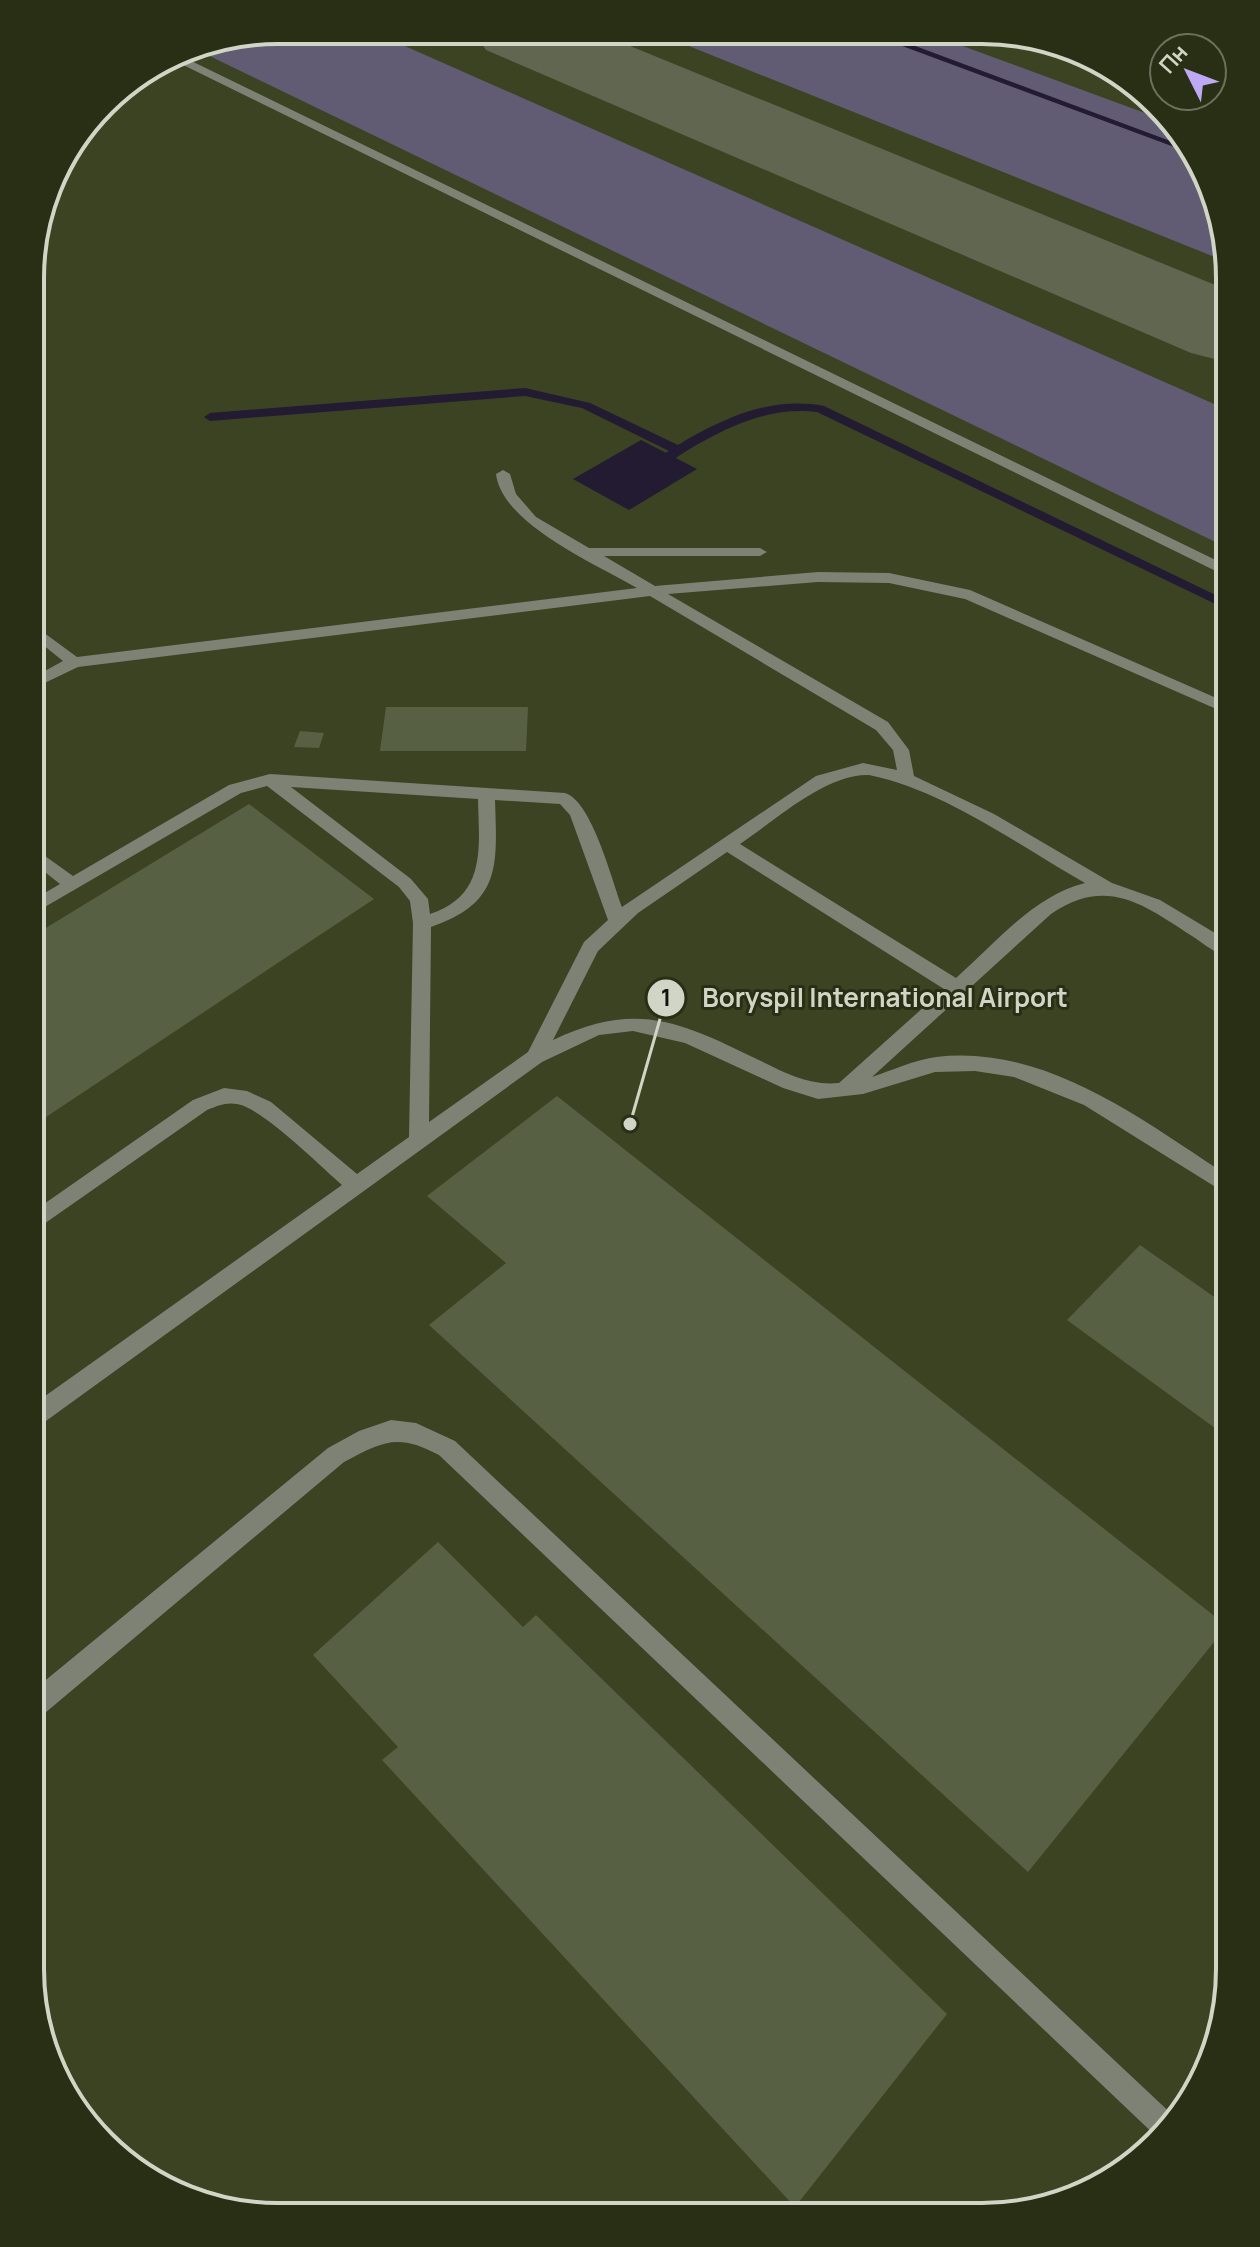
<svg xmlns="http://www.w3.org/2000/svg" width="1260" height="2247" font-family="Manrope,sans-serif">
  <rect width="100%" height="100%" fill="#33391f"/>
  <path fill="#3b4322" d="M 278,30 L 1030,35 L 1145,91 L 1217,198 L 1230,278 L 1229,1985 L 1211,2063 L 1178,2120 L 1132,2166 L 1062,2204 L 982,2217 L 246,2215 L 183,2198 L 115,2156 L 43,2049 L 30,1969 L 32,246 L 56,168 L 114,92 L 184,49 Z"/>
  <g fill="#615b73">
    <path d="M 278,30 L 371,31 L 1230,411 L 1230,549 L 191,47 Z"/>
    <path d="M 654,32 L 930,34 L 1164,120 L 1217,198 L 1227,262 Z"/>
  </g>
  <path fill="#221b32" d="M 641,440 L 697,469 L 629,510 L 573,479 Z"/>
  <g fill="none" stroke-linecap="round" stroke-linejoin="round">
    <g fill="#221b32" fill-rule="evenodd">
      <path d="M 870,34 L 883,34 L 1181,145 L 1185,151 Z"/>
      <path d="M 525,388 L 590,403 L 678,445 C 723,418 771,396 824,406 L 1230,602 L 1230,611 L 817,412 C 770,407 733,424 693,447 C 679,455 665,467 649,472 L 643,468 L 644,465 L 669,451 L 582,408 L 525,396 L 210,421 L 204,417 L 210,413 Z"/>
    </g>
    <path fill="#616650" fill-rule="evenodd" d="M 473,31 L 596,32 L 1230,291 L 1230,363 L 1191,353 L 486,50 Z"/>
  </g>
  <g fill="#586043">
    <path d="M 386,707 L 528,707 L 526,751 L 380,751 Z"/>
    <path d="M 300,731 L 324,733 L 319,748 L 294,747 Z"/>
    <path d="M 249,804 L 374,899 L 31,1127 L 31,937 Z"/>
    <path d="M 557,1096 L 1227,1626 L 1028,1872 L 429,1325 L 506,1263 L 427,1196 Z"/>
    <path d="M 1140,1245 L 1230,1308 L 1230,1439 L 1067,1320 Z"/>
    <path d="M 438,1542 L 523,1627 L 536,1615 L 947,2014 L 795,2207 L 382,1760 L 398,1747 L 313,1655 Z"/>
  </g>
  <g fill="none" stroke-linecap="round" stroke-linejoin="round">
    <g fill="#7e8274" fill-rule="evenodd">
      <path d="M 177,54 L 1230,567 L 1230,578 L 169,58 Z"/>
      <path d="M 503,470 L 510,474 L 516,494 L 536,517 L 589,548 L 760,548 L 767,552 L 760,556 L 604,556 L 655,586 L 818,572 L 889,573 L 970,590 L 1230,704 L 1230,715 L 965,599 L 889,583 L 818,582 L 668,594 L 888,722 L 909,750 L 914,776 L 994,814 L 1112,883 L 1160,900 L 1230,942 L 1230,958 C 1216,954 1204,944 1192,936 C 1143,904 1106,876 1051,914 L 872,1077 C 893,1070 914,1060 936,1057 C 1046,1044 1143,1121 1230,1177 L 1230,1196 L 1084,1105 L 1014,1077 L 975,1071 L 935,1072 L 863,1094 L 818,1099 L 783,1088 L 685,1043 L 633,1031 L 599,1035 L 542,1062 L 39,1426 L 31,1429 L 31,1406 L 342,1185 C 320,1166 262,1108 237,1104 C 226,1102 217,1106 207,1110 L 31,1233 L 31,1213 L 193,1100 L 224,1088 L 247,1091 L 271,1102 L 357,1174 L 409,1137 L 413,923 L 410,901 L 399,887 L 267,786 L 241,793 L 31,915 L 31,901 L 60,884 L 31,861 L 31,846 L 73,876 L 229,785 L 270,774 L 565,793 C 592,801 612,881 622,907 L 816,776 L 863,763 L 897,770 L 893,750 L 876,730 L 650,596 L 78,667 L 32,689 L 32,678 L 63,661 L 32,636 L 32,624 L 77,657 L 637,588 C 596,564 502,524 496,474 ZM 869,775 C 946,791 1016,844 1085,883 C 1033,896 995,944 956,978 L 740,844 C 776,820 825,774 869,775 ZM 291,787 L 478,799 C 479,848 487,895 430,914 L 428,899 L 411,879 ZM 495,800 L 560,804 L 570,815 L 608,920 L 584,942 L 528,1052 L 429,1122 L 431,927 C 502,903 497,865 495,800 ZM 727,852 L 944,989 L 839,1083 C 811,1086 787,1074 763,1062 C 683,1023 638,999 553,1040 L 598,951 L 638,913 Z"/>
      <path d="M 391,1420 L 416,1423 L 455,1441 L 1178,2120 L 1159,2139 L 439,1455 C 398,1433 383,1441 344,1462 L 39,1718 L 30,1721 L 30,1693 L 328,1448 L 359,1431 Z"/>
    </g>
  </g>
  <path d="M0 0H1260V2247H0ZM278 44H982A234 234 0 0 1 1216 278V1969A234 234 0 0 1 982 2203H278A234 234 0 0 1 44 1969V278A234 234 0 0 1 278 44Z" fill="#292f15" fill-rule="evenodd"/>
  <path fill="none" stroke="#d1d5c6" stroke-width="4" d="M278 44H982A234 234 0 0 1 1216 278V1969A234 234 0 0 1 982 2203H278A234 234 0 0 1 44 1969V278A234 234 0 0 1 278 44Z"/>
  <path fill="none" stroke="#d1d5c6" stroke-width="3" d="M630 1124L666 998"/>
  <g fill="#d1d5c6" stroke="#292f15" stroke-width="3">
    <circle cx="630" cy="1124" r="8"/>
    <circle cx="666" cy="998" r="20"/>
  </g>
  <g font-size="24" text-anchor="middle" font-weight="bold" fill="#111">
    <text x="666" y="1006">1</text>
  </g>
  <g font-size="26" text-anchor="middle" font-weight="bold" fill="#d1d5c6" stroke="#292f15" stroke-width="6" stroke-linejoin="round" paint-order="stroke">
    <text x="885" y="1007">Boryspil International Airport</text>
  </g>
  <g transform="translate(1188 72) rotate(312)"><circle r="38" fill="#292f15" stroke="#6c715c" stroke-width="2"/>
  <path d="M0-6L14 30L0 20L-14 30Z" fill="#bea9f5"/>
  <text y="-12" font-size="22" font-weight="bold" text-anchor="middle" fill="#d1d5c6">Пн</text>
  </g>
</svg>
